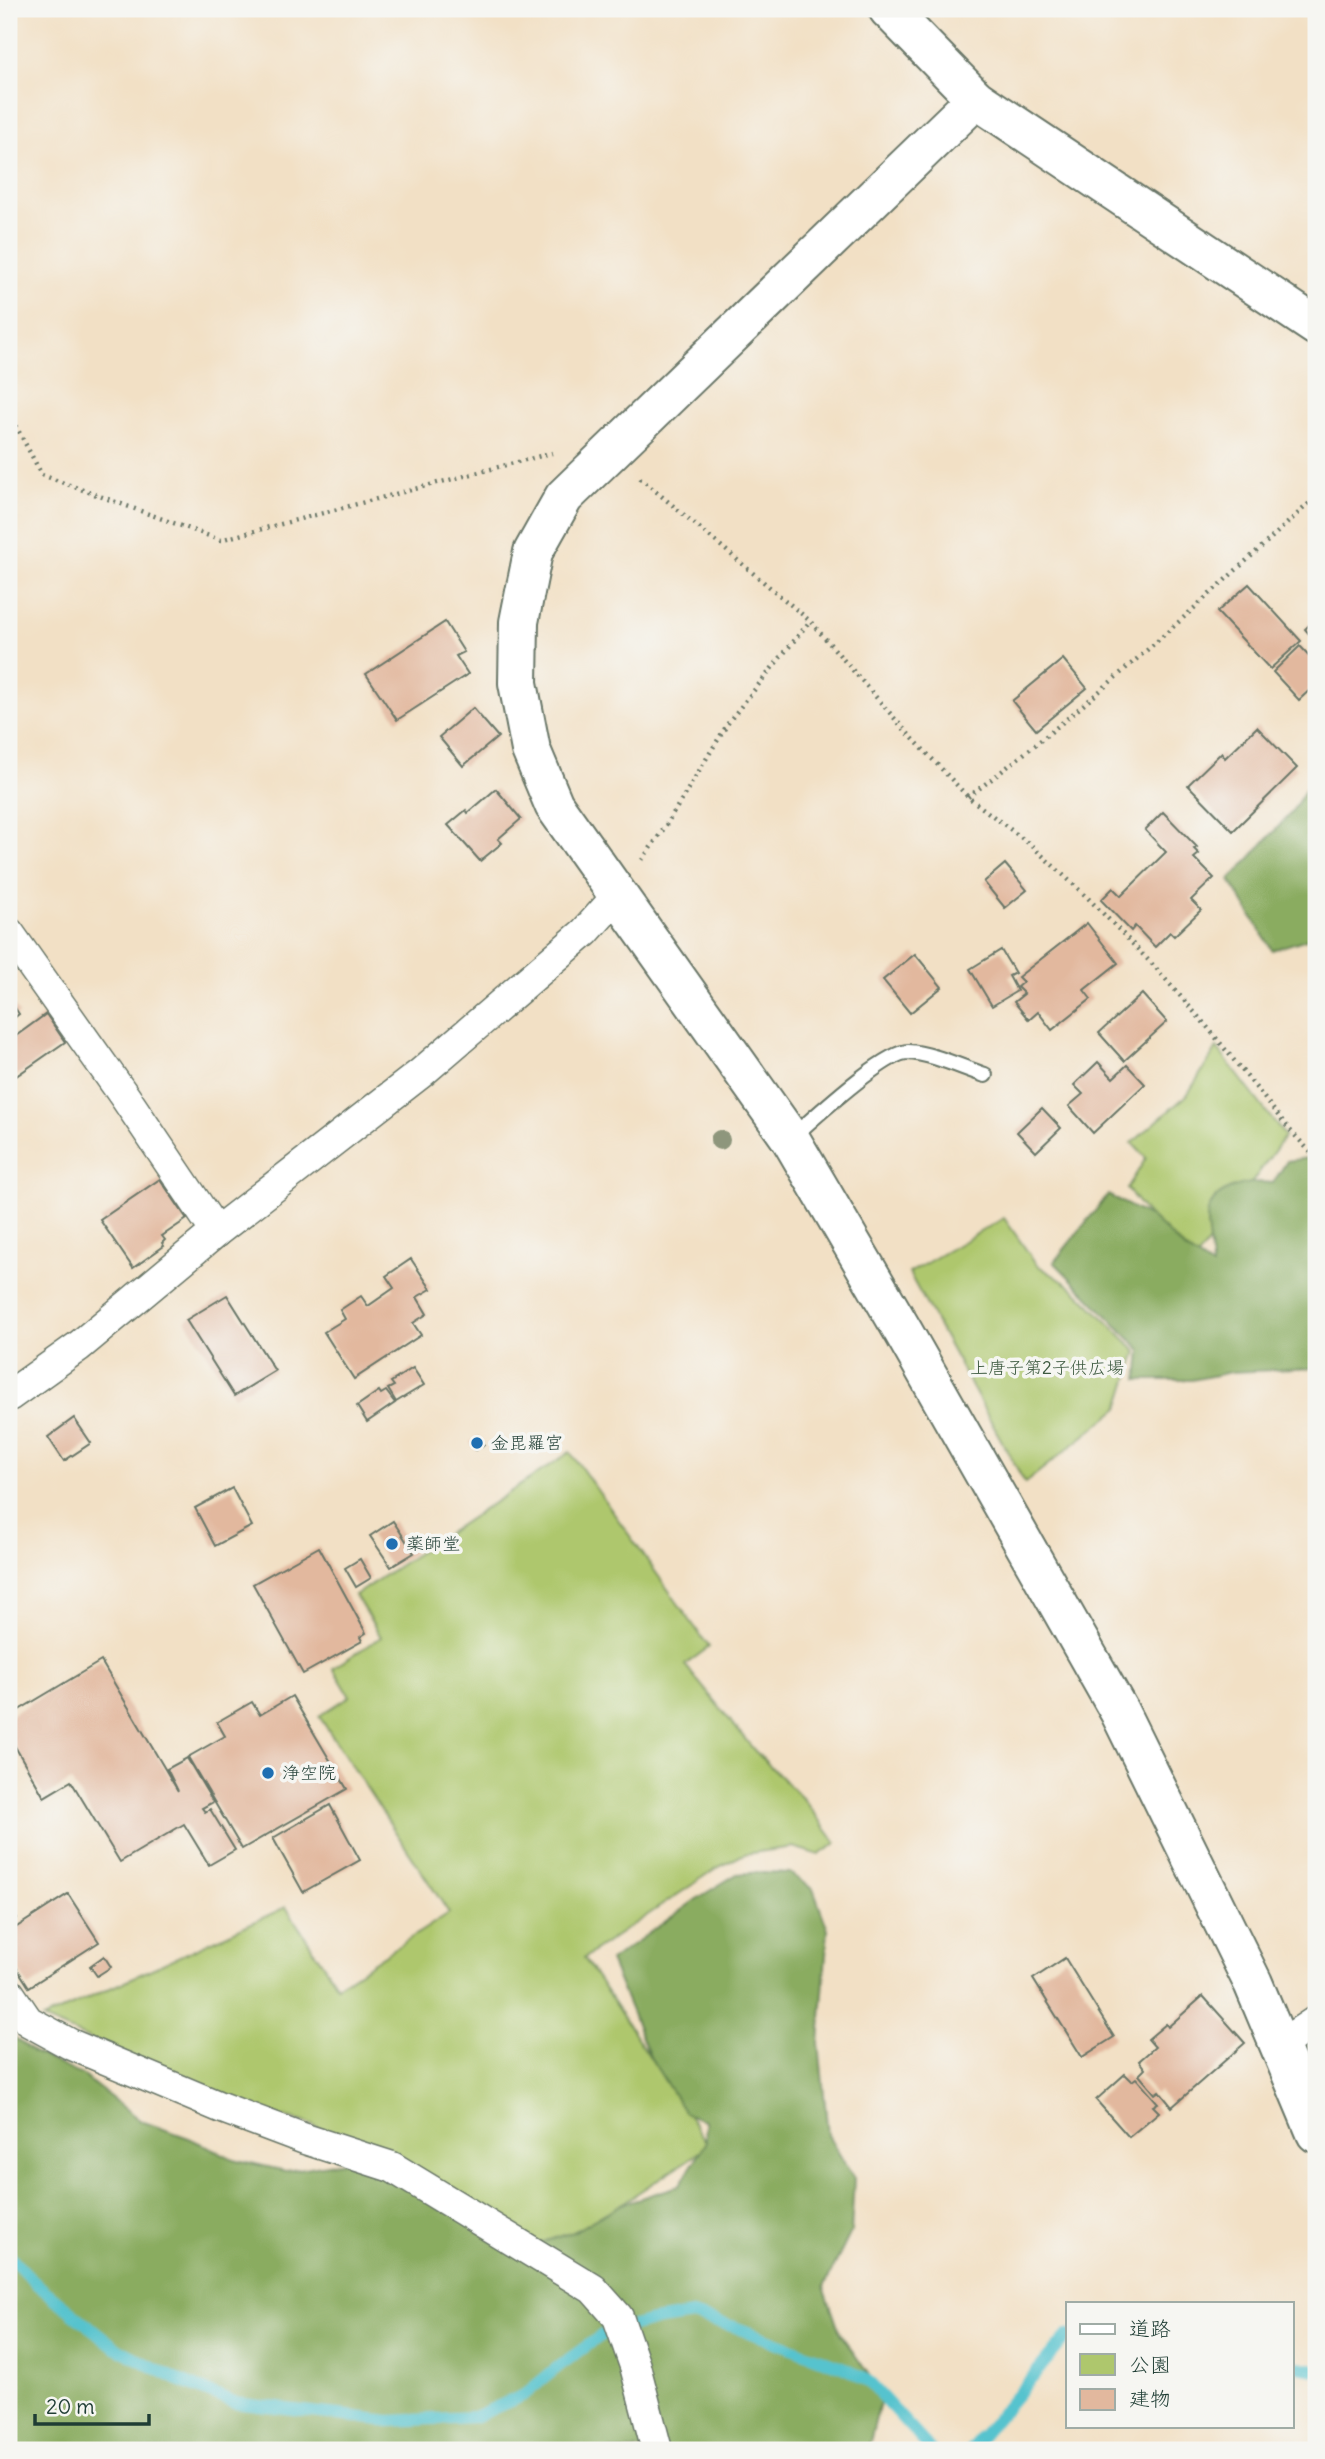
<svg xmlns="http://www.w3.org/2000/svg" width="1325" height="2459" font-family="Delius,'Klee One',sans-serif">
  <rect width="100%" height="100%" fill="#f6f6f2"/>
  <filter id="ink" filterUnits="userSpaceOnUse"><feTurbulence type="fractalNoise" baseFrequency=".0143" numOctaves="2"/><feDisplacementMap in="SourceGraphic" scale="14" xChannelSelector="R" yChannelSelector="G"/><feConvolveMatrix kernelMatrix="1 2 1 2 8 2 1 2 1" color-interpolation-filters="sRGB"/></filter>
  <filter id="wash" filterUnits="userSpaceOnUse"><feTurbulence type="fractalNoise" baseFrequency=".00686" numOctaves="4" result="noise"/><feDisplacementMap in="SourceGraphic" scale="28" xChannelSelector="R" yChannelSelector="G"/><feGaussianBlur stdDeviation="1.57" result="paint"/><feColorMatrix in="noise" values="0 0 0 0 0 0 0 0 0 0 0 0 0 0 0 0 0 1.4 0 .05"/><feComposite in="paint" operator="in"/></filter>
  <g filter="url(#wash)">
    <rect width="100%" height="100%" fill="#f2e0c5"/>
    <g fill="#aec76d" stroke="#668250" stroke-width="2">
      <path d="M 1217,1048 L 1285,1136 L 1195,1261 L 1162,1232 L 1127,1189 L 1146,1158 L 1132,1143 L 1187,1095 Z"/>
      <path d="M 1004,1218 L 1037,1265 L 1072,1287 L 1137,1351 L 1119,1408 L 1025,1483 L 909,1273 Z"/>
      <path d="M 570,1452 L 709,1647 L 685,1665 L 754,1750 L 803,1799 L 836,1843 L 819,1855 L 793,1847 L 744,1854 L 717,1868 L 584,1958 L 709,2146 L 551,2250 L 409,2166 L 304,2122 L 254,2110 L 43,2019 L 286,1907 L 337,1986 L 449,1913 L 319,1716 L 350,1696 L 333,1668 L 381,1637 L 355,1595 Z"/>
    </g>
    <g fill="#8aac60" stroke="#54744a" stroke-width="2">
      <path d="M 1316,773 L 1316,936 L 1272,950 L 1230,880 L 1291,813 Z"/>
      <path d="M 1316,1157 L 1316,1368 L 1231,1372 L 1192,1380 L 1138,1380 L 1141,1350 L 1054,1262 L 1108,1195 L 1151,1217 L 1185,1249 L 1212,1267 C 1212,1251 1206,1234 1207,1218 C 1209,1187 1250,1180 1273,1183 L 1287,1161 Z"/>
      <path d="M 763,1872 L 790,1873 L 813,1889 L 828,1930 L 819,2043 L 828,2135 L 854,2179 L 851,2232 L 824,2287 L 840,2333 L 882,2394 L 868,2450 L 9,2450 L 9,2033 L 33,2052 L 82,2075 L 141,2121 L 189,2138 L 233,2159 L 286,2171 L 345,2161 L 537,2244 L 573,2232 L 621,2204 L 679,2186 L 706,2143 L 705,2121 L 685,2113 L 650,2057 L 610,1961 L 698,1898 L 737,1874 Z"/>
    </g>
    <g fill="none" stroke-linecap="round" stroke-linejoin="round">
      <g stroke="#56c3ce" stroke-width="12">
        <path d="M 9,2255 L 34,2282 L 115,2347 L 176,2379 L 234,2403 L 390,2421 L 474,2417 L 524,2395 L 559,2366 L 602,2335 L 648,2322 L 692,2315 L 735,2327 L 845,2368 L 868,2381 L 931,2450"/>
        <path d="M 1292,2366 L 1316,2370"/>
        <path d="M 970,2450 L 1068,2335"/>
      </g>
    </g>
    <g id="blocks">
      <g fill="#e2b89e">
        <path d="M 1249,584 L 1301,641 L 1270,669 L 1217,612 Z"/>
        <path d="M 1316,619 L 1316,642 L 1305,629 Z"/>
        <path d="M 445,622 L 464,652 L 456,656 L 468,674 L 397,720 L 366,674 Z"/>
        <path d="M 1300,646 L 1316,663 L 1316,684 L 1299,700 L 1273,672 Z"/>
        <path d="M 1063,659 L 1087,688 L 1036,730 L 1012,701 Z"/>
        <path d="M 473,708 L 498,737 L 463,766 L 439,737 Z"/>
        <path d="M 1257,727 L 1297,768 L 1233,831 L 1188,785 L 1221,753 L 1225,758 Z"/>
        <path d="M 496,789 L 521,819 L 498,839 L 502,843 L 480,861 L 448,825 L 466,810 L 468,813 Z"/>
        <path d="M 1163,812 L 1197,847 L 1194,849 L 1199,854 L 1194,858 L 1214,878 L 1191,900 L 1201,910 L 1174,936 L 1170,932 L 1155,947 L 1135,926 L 1131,931 L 1101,900 L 1113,888 L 1121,896 L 1166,852 L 1145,830 Z"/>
        <path d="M 1005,864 L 1027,890 L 1005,908 L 984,882 Z"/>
        <path d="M 1087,923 L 1118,963 L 1084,990 L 1091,999 L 1052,1030 L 1038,1012 L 1029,1020 L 1014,1002 L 1024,994 L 1017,987 L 1023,982 L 1018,977 Z"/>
        <path d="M 1001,950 L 1015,973 L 1009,976 L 1017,991 L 992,1006 L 970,969 Z"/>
        <path d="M 915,954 L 942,987 L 910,1013 L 883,980 Z"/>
        <path d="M 1142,994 L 1167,1022 L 1124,1061 L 1099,1033 Z"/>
        <path d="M 9,999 L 19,1014 L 9,1022 Z"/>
        <path d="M 46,1014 L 65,1042 L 9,1081 L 9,1041 Z"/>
        <path d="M 1098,1062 L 1113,1078 L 1127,1065 L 1145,1084 L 1093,1133 L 1069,1106 L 1083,1094 L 1074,1085 Z"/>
        <path d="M 1042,1108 L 1061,1128 L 1036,1152 L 1017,1132 Z"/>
        <path d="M 160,1179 L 187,1219 L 162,1236 L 165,1240 L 162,1243 L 164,1246 L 133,1268 L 100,1220 Z"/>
        <path d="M 411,1259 L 431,1289 L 417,1297 L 427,1314 L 413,1323 L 421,1335 L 354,1379 L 324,1332 L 345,1319 L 340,1310 L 361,1296 L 368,1306 L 394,1288 L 386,1276 Z"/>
        <path d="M 227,1295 L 275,1371 L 234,1396 L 186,1320 Z"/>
        <path d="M 413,1368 L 424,1385 L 396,1402 L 388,1389 L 394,1386 L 391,1382 Z"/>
        <path d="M 379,1391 L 381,1394 L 386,1391 L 395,1403 L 367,1422 L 357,1406 Z"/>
        <path d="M 74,1418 L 91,1443 L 64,1461 L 48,1437 Z"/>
        <path d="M 478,1436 L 484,1444 L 476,1450 L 470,1442 Z"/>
        <path d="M 232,1488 L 252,1526 L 215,1546 L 195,1508 Z"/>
        <path d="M 393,1521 L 414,1553 L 391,1567 L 370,1536 Z"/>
        <path d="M 319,1547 L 366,1633 L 360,1637 L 362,1641 L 303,1674 L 253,1584 Z"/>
        <path d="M 360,1559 L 371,1578 L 356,1587 L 345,1568 Z"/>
        <path d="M 101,1661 L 178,1791 L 167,1769 L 187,1758 L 213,1802 L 202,1808 L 205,1812 L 210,1809 L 235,1850 L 209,1865 L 184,1824 L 120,1862 L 71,1781 L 44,1797 L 9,1736 L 9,1716 Z"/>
        <path d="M 292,1696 L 347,1789 L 242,1849 L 188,1757 L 225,1736 L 217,1722 L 252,1702 L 260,1715 Z"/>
        <path d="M 330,1805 L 360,1860 L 303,1892 L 273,1838 Z"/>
        <path d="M 68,1894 L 99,1942 L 29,1987 L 9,1956 L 9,1932 Z"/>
        <path d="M 9,1906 L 16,1918 L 9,1923 Z"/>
        <path d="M 104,1956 L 111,1967 L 97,1976 L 90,1966 Z"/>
        <path d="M 1065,1958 L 1114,2037 L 1082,2057 L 1033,1979 Z"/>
        <path d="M 1203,1996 L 1245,2043 L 1172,2107 L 1159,2091 L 1155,2094 L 1139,2075 L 1145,2069 L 1139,2061 L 1155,2047 L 1148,2039 L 1166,2024 L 1168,2027 Z"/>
        <path d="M 1125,2074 L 1132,2081 L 1136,2078 L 1158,2103 L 1153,2106 L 1159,2112 L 1129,2137 L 1096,2100 Z"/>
      </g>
    </g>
  </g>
  <g filter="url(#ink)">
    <use href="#blocks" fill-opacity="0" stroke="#697667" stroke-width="2"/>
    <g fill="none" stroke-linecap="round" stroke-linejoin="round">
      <defs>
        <path id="lane" d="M 792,1137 C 812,1120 884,1052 908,1052 C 931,1053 963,1068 985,1075"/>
        <g id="street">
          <path d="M 9,933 L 125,1097 L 216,1232"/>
          <path d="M 9,1396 L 79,1346 L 216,1232 L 421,1073 L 585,932 L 619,894"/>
          <path d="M 9,1993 L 28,2021 L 70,2044 L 220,2107 L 305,2139 L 392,2167 L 593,2289 L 618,2317 L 635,2366 L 657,2450"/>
          <path d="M 1280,2045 L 1316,2021"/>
        </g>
        <g id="secondary">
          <path d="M 888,9 L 976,99 L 1316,326"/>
          <path d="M 976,99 L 564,497 L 533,552 L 519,622 L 518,683 L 531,750 L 554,805 L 790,1138 L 904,1333 L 1119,1711 L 1253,1983 L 1316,2133"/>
        </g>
      </defs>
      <use href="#lane" stroke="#697667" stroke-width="18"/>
      <use href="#street" stroke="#697667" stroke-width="33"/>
      <use href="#secondary" stroke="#697667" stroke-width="42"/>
      <g stroke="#697667" stroke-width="4.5" stroke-dasharray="2 5" stroke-linecap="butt">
        <path d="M 9,413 L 42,475 L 220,540 L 552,453"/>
        <path d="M 640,478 L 810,621 L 902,727 L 968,797 L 1031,845 L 1087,897 L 1155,967 L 1209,1029 L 1289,1129 L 1316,1158"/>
        <path d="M 968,797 C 1091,705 1203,600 1316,497"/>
        <path d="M 642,860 L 663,830 L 730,720 L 810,621"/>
      </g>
      <use href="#lane" stroke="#fff" stroke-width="14"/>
      <use href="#street" stroke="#fff" stroke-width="30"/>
      <use href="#secondary" stroke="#fff" stroke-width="38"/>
    </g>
    <circle fill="#8e967b" cx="720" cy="1140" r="10"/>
  </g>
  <g fill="#1f6fb2" stroke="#f6f6f2" stroke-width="2.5">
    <circle cx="477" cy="1443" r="7"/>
    <circle cx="392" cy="1544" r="7"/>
    <circle cx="268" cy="1773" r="7"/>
  </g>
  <g text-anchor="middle" stroke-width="7" stroke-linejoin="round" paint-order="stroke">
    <g font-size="18" fill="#3c593f" stroke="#f6f6f2">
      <text x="1047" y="1374">上唐子第2子供広場</text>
    </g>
    <g font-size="18" fill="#1f3d34" stroke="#f6f6f2" text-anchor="start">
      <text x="491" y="1449">金毘羅宮</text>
      <text x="406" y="1550">薬師堂</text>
      <text x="282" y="1779">浄空院</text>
    </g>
  </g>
  <rect width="1325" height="2459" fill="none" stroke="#f6f6f2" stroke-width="35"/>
  <rect x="1066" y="2302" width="228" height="126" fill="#f6f6f2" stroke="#a0aca6" stroke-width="2"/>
  <rect x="1080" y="2324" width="35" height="10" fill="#ffffff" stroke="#a0aca6" stroke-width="2"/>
  <text x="1129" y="2336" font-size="21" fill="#1f3d34">道路</text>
  <rect x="1080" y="2354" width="35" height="21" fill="#aec76d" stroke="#a0aca6" stroke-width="2"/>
  <text x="1129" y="2372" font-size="21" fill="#1f3d34">公園</text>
  <rect x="1080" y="2389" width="35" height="21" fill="#e2b89e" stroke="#a0aca6" stroke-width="2"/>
  <text x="1129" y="2406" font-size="21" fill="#1f3d34">建物</text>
  <path d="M35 2414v10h114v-10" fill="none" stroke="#1f3d34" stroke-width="3.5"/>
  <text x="46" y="2414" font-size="21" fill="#1f3d34" stroke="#f6f6f2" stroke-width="5" paint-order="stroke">20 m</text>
</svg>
